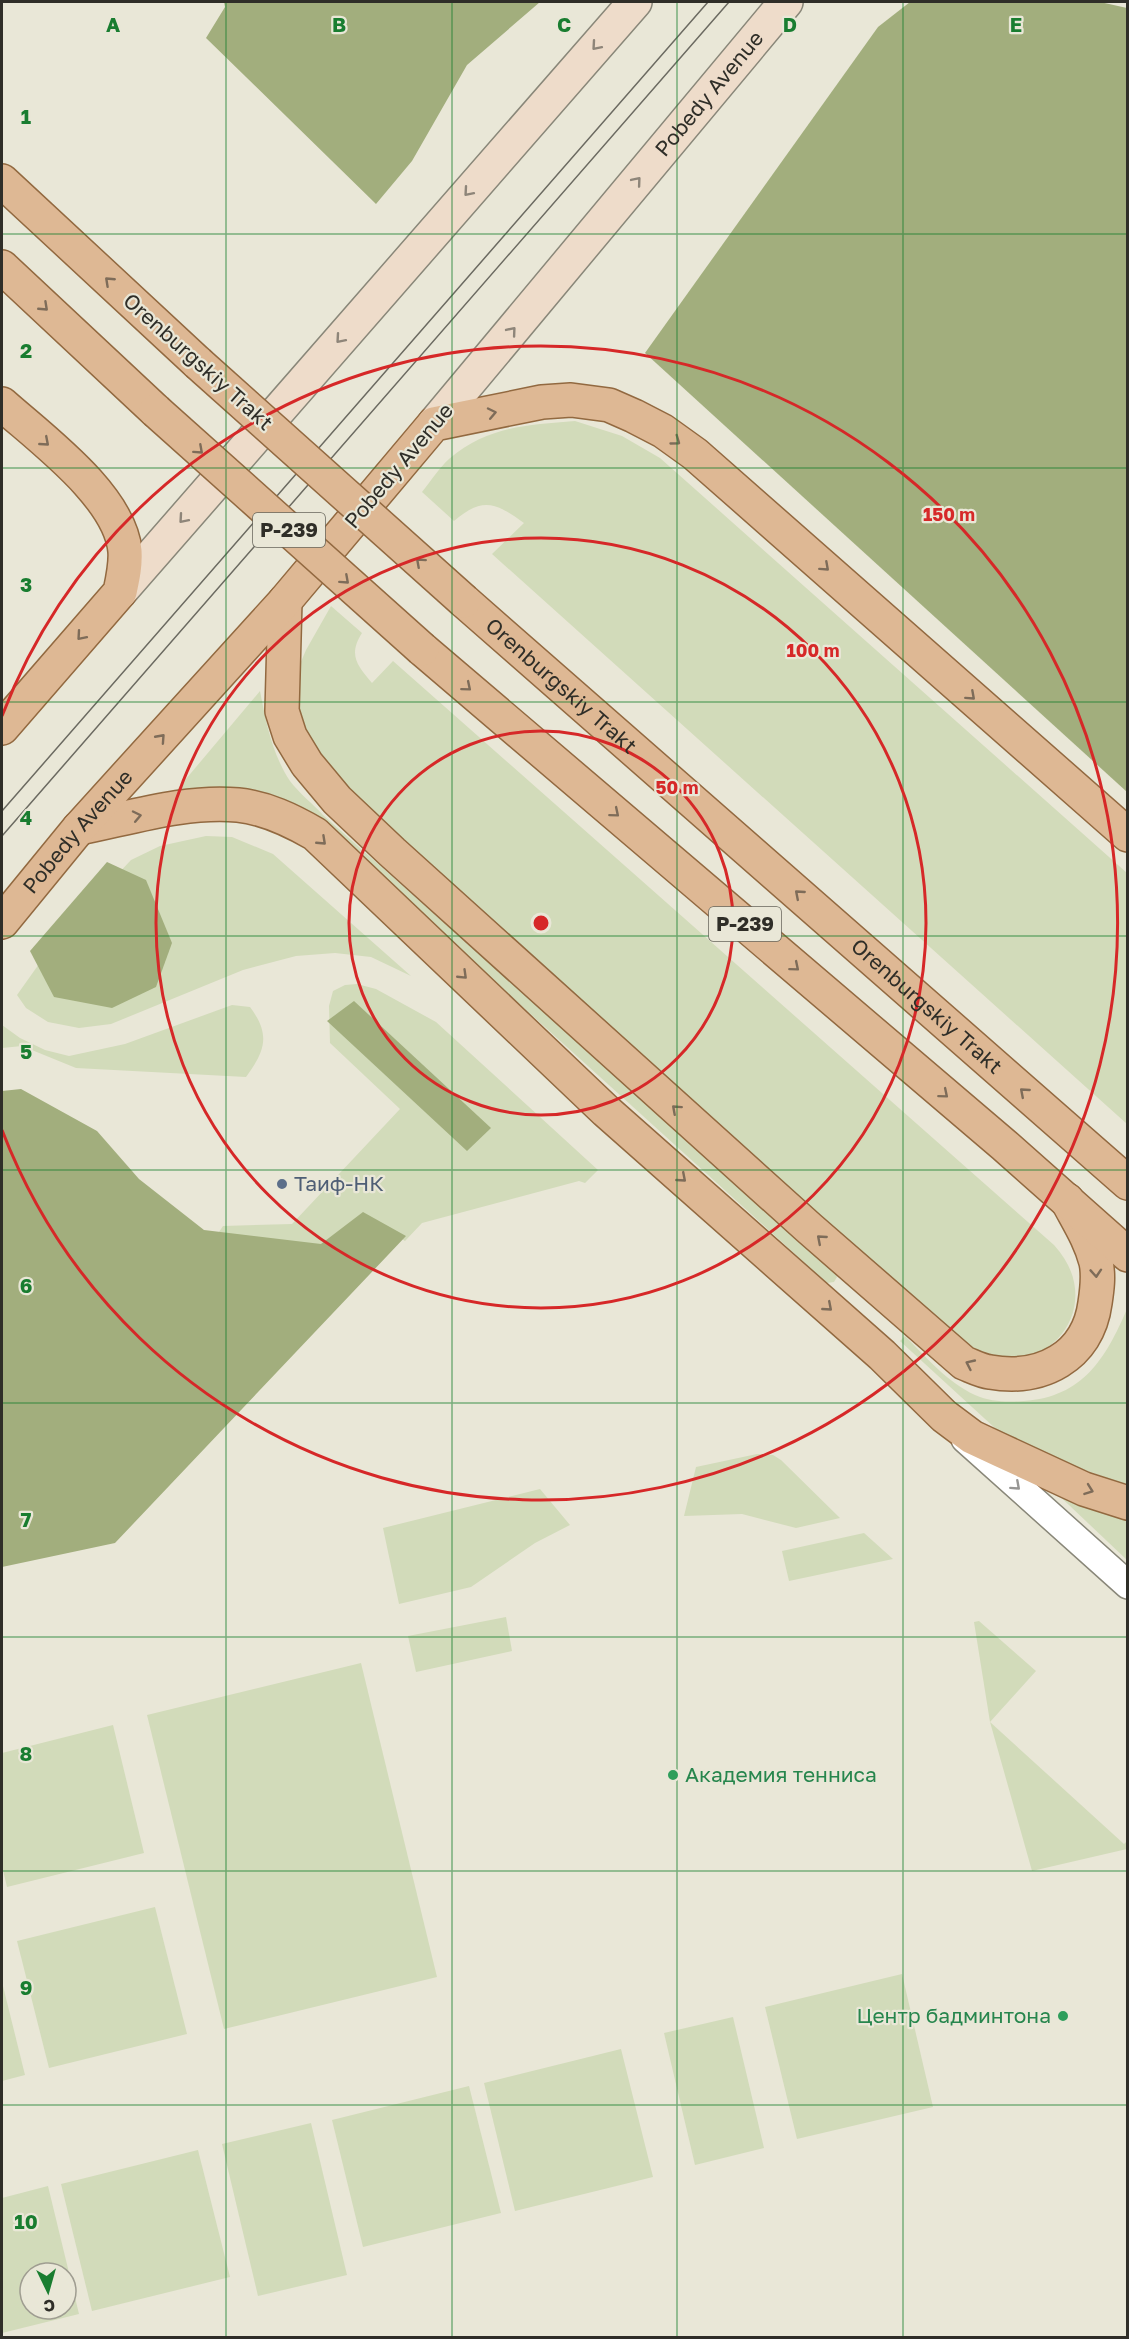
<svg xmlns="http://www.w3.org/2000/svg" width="1129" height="2339" font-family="'Golos Text',sans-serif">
  <rect width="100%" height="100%" fill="#e9e7d7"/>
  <g fill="#d2dbba" fill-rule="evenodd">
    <path d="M 575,421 L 622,436 L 660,458 L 1127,873 L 1127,1124 L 492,554 L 524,523 C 495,502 482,497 454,521 L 422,492 C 431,481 439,468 449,459 C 488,426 527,425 575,421 Z"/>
    <path d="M 331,606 L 362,633 C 348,655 357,665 372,683 L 393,661 L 1054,1245 C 1114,1310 1036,1394 966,1344 L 320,772 L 298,725 L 297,671 L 306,650 Z"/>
    <path d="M 260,691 C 266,722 272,754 290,781 C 299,793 313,804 323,815 L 835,1271 L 837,1277 L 834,1282 L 827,1283 L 319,822 L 175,792 Z"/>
    <path d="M 206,836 L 232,837 L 273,854 L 411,976 L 371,957 L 335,953 L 296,956 L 243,970 L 111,1024 L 79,1028 L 48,1022 L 26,1008 L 17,995 L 56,940 L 131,860 L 160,846 Z"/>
    <path d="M 357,984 L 376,989 L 436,1022 L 598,1170 L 585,1183 L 579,1181 L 422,1223 L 405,1241 L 363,1215 L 322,1247 L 217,1235 L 223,1226 L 292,1224 L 400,1109 L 330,1043 L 329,1006 L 333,991 L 345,985 Z"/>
    <path d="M 232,1005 L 250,1007 C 271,1035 265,1051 246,1077 L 76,1068 L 22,1046 L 2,1048 L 2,1025 L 20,1038 L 45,1050 L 69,1056 L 125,1044 Z"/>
    <path d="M 1127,1309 L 1127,1485 L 1048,1457 L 996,1429 L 900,1341 L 905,1336 C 926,1357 947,1382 975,1395 C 991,1402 1007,1402 1024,1401 C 1083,1397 1106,1358 1127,1309 Z"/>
    <path d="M 757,1454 L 773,1455 L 781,1460 L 840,1518 L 796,1528 L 742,1514 L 684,1516 L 696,1467 Z"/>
    <path d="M 1050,1487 L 1127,1515 L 1127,1560 Z"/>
    <path d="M 540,1489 L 570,1525 L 535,1543 L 471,1587 L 399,1604 L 383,1528 Z"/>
    <path d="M 864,1533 L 893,1559 L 789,1581 L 782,1551 Z"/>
    <path d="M 506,1617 L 512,1651 L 416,1672 L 408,1636 Z"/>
    <path d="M 979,1621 L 1036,1671 L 990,1722 L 1124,1844 L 1127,1841 L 1127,1849 L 1032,1871 L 990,1722 L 974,1622 Z"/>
    <path d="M 361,1663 L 437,1977 L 224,2029 L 147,1715 Z"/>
    <path d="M 113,1725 L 144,1853 L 7,1887 L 2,1866 L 2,1753 Z"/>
    <path d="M 155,1907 L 187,2034 L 49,2068 L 17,1941 Z"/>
    <path d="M 902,1974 L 933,2107 L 797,2139 L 765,2007 Z"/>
    <path d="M 2,1982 L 25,2075 L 2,2081 Z"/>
    <path d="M 733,2017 L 764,2148 L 695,2165 L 664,2033 Z"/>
    <path d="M 621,2049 L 653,2177 L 515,2211 L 484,2083 Z"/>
    <path d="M 469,2086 L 501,2213 L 363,2247 L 332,2120 Z"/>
    <path d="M 311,2123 L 347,2275 L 258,2296 L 222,2144 Z"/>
    <path d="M 198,2150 L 230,2277 L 92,2311 L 61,2184 Z"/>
    <path d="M 48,2186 L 79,2314 L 2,2333 L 2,2198 ZM 30,2273 L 66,2273 L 66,2309 L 30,2309 Z"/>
  </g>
  <g fill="#a2ae7d">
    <path d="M 224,2 L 540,2 L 467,65 L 412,161 L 376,204 L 206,38 L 225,7 Z"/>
    <path d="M 910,2 L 1100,2 L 1127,8 L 1127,792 L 645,353 L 878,27 Z"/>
    <path d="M 107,862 L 146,880 L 172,943 L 156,987 L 112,1008 L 54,997 L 30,951 Z"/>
    <path d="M 354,1001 L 491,1128 L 467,1151 L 327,1021 Z"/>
    <path d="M 21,1089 L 97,1131 L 139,1179 L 204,1230 L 321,1244 L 363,1212 L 406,1236 L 115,1543 L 2,1567 L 2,1091 Z"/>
  </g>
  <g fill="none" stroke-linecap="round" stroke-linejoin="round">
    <defs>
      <path id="street" d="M 965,1439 L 1128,1585"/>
      <g id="secondary">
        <path id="s1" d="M 434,424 L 786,2"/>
        <path d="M 120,592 L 635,2"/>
      </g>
      <g id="primary">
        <path d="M 2,181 L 198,363"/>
        <path d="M 2,267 L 156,411"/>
        <path d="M 2,404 C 40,438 120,496 125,551 C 126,565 123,578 120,592 L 2,728"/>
        <path d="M 285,601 L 282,711 L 290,736 L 307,764 L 337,800 L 392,852 L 809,1228 L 964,1363 C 972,1366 981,1371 990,1372 C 1041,1381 1088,1357 1095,1303 C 1097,1290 1099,1276 1096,1262 C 1090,1239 1078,1221 1067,1200"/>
        <path id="s2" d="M 464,601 L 1128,1183"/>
        <path d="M 422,649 L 1004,1145 L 1128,1255"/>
        <path d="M 79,828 C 130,818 186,800 238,805 C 266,808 291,820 315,834 L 606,1111 L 882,1355 L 944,1416 L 972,1437 L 1002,1451 L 1084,1489 L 1128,1503"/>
        <path id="s3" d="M 2,922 L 79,828 L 285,601 L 434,424 L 542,402 L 571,400 L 609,405 L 634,416 L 663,431 L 695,454 L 1128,835"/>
      </g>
    </defs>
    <use href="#street" stroke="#898779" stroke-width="30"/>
    <use href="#secondary" stroke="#898779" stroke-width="36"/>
    <use href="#primary" stroke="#926940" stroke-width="36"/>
    <use href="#street" stroke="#fff" stroke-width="27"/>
    <use href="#secondary" stroke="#eedcca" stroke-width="33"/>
    <use href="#primary" stroke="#deb894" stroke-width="33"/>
    <g stroke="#6b6a61" stroke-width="1.5">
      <path d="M 2,811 L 708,2"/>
      <path d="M 2,836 L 729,2"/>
    </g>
    <defs>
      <g id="primary-bridge">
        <path d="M 198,363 L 464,601"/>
        <path d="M 156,411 L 422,649"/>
      </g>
    </defs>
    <use href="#primary-bridge" stroke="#926940" stroke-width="36" stroke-linecap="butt"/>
    <use href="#primary-bridge" stroke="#deb894" stroke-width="33"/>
  </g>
  <defs><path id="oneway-chevron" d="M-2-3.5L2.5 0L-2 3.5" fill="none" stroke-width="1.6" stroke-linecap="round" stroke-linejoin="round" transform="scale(1.5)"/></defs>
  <g stroke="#8e8579">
    <use href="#oneway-chevron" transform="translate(596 46) rotate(131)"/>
    <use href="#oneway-chevron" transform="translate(637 181) rotate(-50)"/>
    <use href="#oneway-chevron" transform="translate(468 192) rotate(131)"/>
    <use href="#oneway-chevron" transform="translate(512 331) rotate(-50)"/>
    <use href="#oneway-chevron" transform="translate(340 339) rotate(131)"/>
    <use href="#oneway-chevron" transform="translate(183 519) rotate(131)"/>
  </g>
  <g stroke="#7e6c59">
    <use href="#oneway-chevron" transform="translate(109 281) rotate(-137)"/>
    <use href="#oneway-chevron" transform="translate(44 307) rotate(43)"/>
    <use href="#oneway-chevron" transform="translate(492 413) rotate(-12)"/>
    <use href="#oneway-chevron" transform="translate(676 441) rotate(36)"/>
    <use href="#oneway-chevron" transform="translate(45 442) rotate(41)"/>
    <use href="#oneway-chevron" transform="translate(199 450) rotate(42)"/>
    <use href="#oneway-chevron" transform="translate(420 562) rotate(-138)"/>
    <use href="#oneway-chevron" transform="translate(825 567) rotate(42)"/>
    <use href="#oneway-chevron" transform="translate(345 580) rotate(42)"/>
    <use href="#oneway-chevron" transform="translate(81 636) rotate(131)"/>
    <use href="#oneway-chevron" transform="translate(467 687) rotate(40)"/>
    <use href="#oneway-chevron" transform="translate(971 696) rotate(42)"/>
    <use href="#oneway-chevron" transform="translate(161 738) rotate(-48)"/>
    <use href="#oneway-chevron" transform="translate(615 813) rotate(40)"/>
    <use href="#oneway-chevron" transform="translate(137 816) rotate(-12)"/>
    <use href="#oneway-chevron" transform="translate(322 841) rotate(43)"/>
    <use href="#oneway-chevron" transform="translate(799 894) rotate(-139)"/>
    <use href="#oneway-chevron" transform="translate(795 967) rotate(40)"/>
    <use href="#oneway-chevron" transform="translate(463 975) rotate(44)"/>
    <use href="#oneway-chevron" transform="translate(1024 1092) rotate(-139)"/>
    <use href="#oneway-chevron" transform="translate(944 1094) rotate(40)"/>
    <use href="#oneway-chevron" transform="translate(676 1109) rotate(-138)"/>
    <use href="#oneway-chevron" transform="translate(682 1178) rotate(41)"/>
    <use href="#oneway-chevron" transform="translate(821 1239) rotate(-139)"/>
    <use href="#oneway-chevron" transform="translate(1096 1273) rotate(86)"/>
    <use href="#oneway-chevron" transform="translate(828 1307) rotate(41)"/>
    <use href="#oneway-chevron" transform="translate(970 1364) rotate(-155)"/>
    <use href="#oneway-chevron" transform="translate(1089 1490) rotate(20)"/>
  </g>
  <use stroke="#979694" href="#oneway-chevron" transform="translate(1016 1486) rotate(42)"/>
  <path fill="none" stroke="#197d30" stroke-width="1.5" stroke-opacity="0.55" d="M 226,2 L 226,2338M 452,2 L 452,2338M 677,2 L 677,2338M 903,2 L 903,2338M 2,234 L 1128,234M 2,468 L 1128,468M 2,702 L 1128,702M 2,936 L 1128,936M 2,1170 L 1128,1170M 2,1403 L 1128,1403M 2,1637 L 1128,1637M 2,1871 L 1128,1871M 2,2105 L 1128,2105"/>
  <g fill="none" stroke="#d62828" stroke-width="3">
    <circle cx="541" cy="923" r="192"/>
    <circle cx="541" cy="923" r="385"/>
    <path d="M2 716A577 577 0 1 1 2 1130"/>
  </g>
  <circle fill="#5c6f8a" stroke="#e9e7d7" stroke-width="2" cx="282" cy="1184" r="6"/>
  <g fill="#2e9e5b" stroke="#e9e7d7" stroke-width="2">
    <circle cx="673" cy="1775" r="6"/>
    <circle cx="1063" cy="2016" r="6"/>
  </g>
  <g text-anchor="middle" stroke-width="4.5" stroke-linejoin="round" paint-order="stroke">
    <g fill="#e9e7d7" stroke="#67665c" stroke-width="1.5">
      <rect x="253" y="513" width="72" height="34" rx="4.5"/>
      <rect x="709" y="907" width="72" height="34" rx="4.5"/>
    </g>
    <g font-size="20" font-weight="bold" fill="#2f2e28">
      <text x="289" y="537">Р-239</text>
      <text x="745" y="931">Р-239</text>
    </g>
    <g font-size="21" fill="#2f2e28" stroke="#e9e7d7">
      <text dy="7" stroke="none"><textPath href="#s1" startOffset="430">Pobedy Avenue</textPath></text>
      <text transform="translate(198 362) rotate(42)" y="7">Orenburgskiy Trakt</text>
      <text transform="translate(399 466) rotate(-50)" y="7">Pobedy Avenue</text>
      <text dy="7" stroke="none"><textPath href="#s2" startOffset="129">Orenburgskiy Trakt</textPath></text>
      <text dy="7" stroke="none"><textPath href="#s3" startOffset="118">Pobedy Avenue</textPath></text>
      <text dy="7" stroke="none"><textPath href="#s2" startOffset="615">Orenburgskiy Trakt</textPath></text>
    </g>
    <g font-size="21" fill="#4e5e75" stroke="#e9e7d7" text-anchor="start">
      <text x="294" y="1191">Таиф-НК</text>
    </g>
    <g font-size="21" fill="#27864d" stroke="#e9e7d7" text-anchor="start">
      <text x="685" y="1782">Академия тенниса</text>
      <text x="1051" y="2023" text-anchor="end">Центр бадминтона</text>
    </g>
  </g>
  <g font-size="20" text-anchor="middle" font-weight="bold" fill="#197d30" stroke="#e9e7d7" stroke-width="4.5" stroke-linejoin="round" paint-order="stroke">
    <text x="113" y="32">A</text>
    <text x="339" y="32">B</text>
    <text x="564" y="32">C</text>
    <text x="790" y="32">D</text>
    <text x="1016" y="32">E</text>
    <text x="26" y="124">1</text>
    <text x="26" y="358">2</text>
    <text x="26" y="592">3</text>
    <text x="26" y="825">4</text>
    <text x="26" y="1059">5</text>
    <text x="26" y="1293">6</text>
    <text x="26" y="1527">7</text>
    <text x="26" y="1761">8</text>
    <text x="26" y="1995">9</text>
    <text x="26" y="2229">10</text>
  </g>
  <circle cx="541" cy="923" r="9" fill="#d62828" stroke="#e9e7d7" stroke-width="3"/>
  <g font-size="18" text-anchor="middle" font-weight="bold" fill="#d62828" stroke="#e9e7d7" stroke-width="4.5" stroke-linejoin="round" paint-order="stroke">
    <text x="949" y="521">150 m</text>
    <text x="813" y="657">100 m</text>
    <text x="677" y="794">50 m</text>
  </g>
  <rect width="1129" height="2339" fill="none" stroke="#2f2e28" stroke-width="6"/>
  <g transform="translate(48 2291) rotate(175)"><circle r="28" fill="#e9e7d7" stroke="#9f9d91" stroke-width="1.5"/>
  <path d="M0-4.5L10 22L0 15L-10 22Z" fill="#197d30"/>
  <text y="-9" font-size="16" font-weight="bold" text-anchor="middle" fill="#2f2e28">С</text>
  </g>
</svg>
